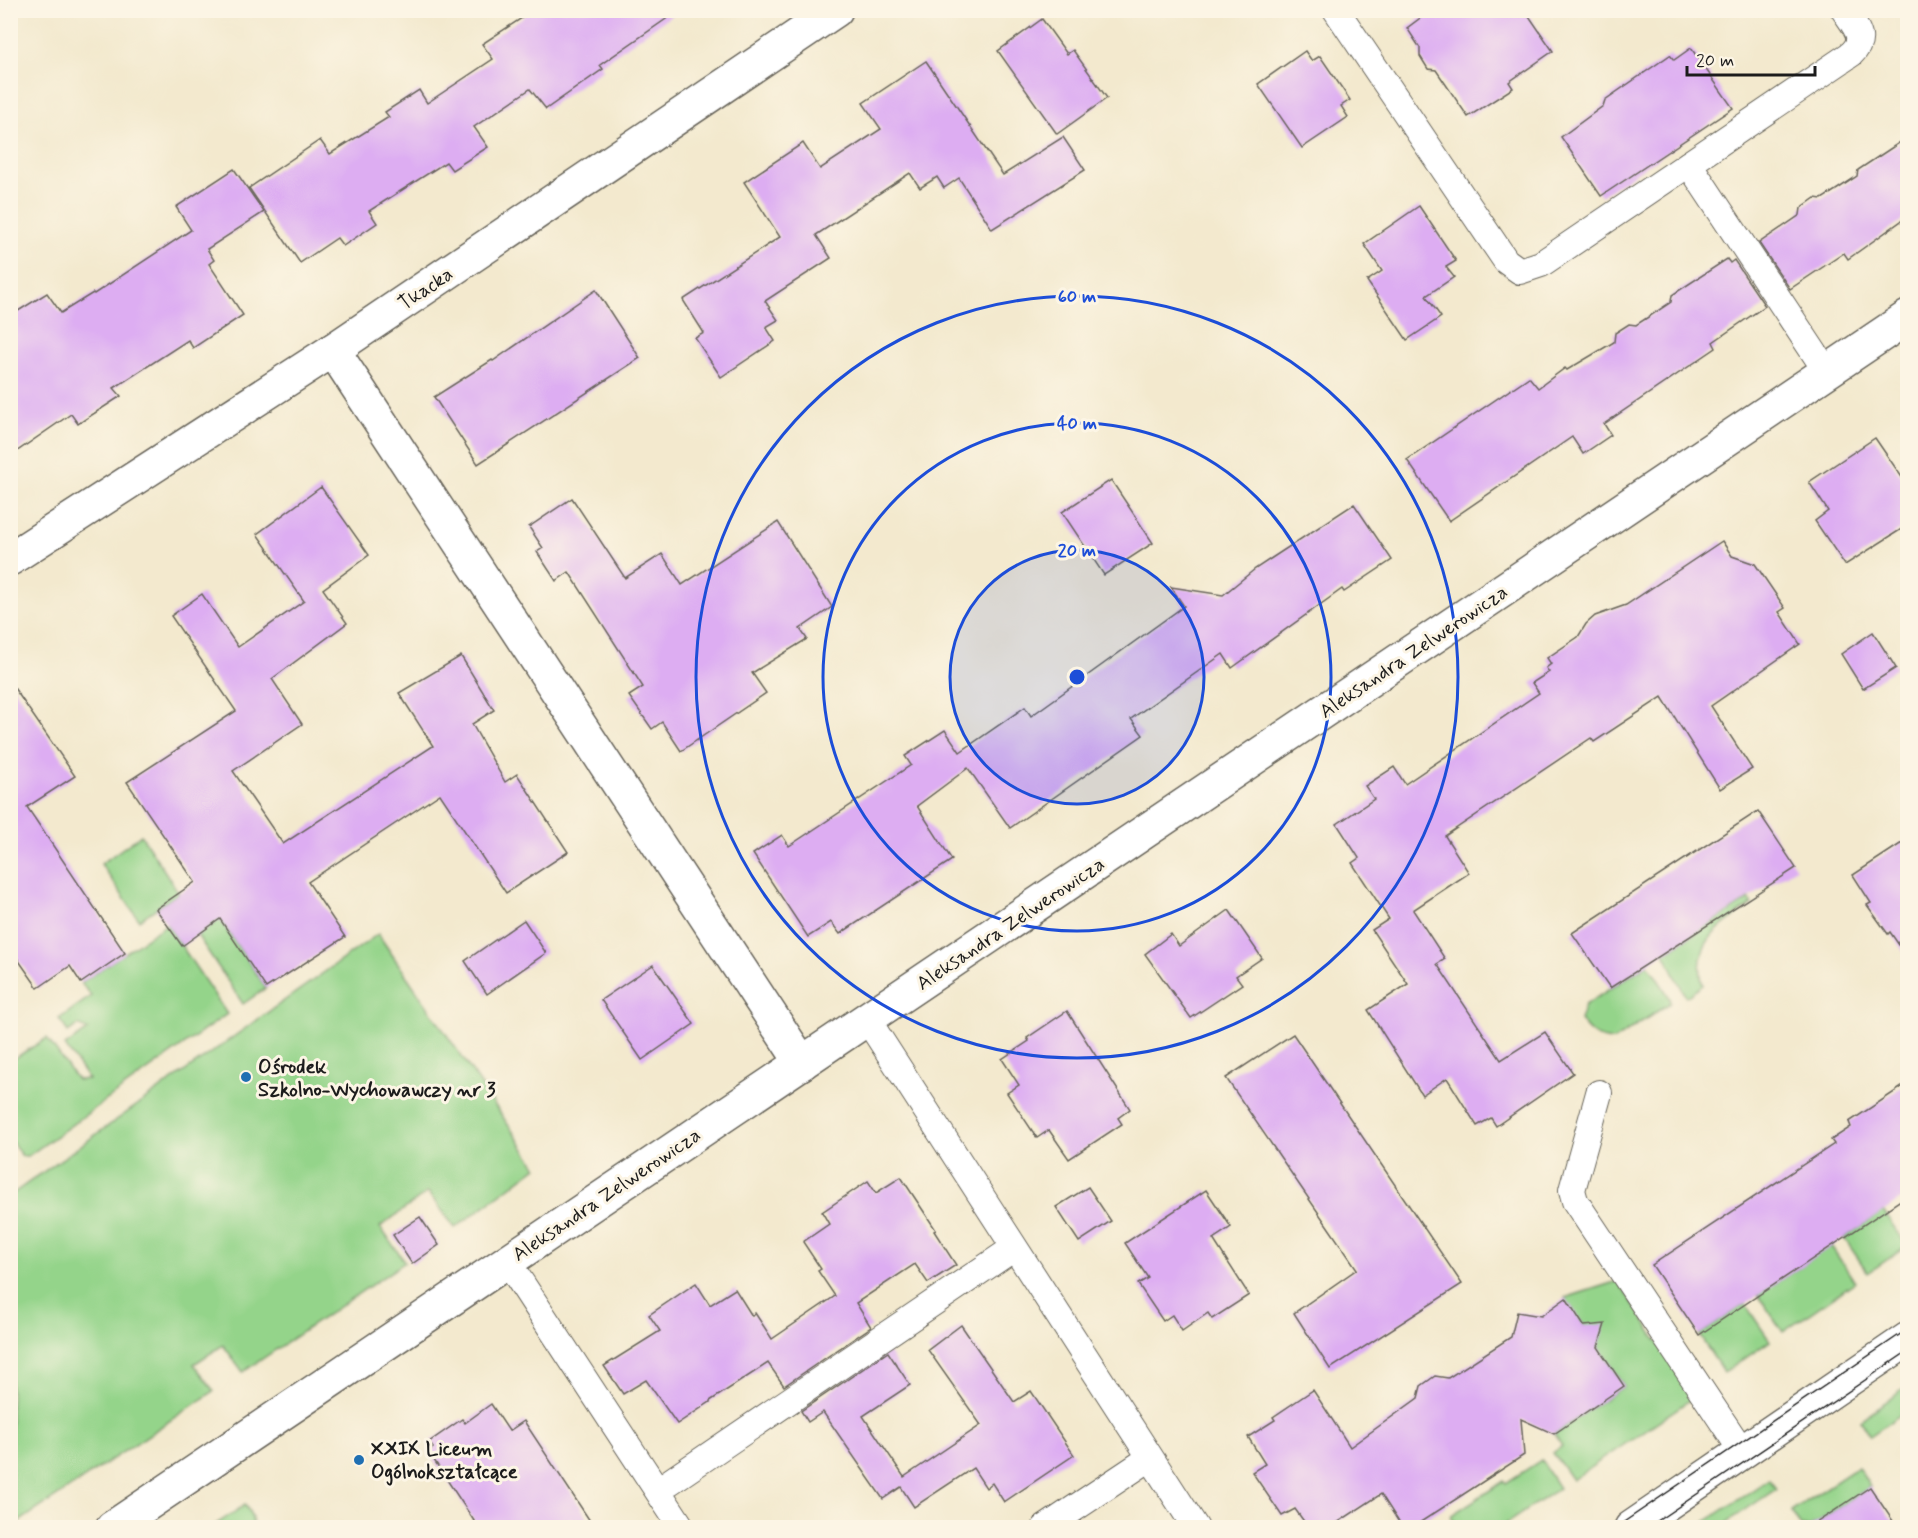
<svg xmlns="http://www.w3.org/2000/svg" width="1918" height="1538" font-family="Mynerve,sans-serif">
  <rect width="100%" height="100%" fill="#fcf5e5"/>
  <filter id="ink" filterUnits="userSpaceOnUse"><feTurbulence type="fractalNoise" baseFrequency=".0167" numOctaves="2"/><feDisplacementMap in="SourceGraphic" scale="12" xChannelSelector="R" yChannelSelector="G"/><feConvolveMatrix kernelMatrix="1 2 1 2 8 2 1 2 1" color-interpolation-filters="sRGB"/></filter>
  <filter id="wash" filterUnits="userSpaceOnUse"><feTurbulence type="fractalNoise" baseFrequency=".008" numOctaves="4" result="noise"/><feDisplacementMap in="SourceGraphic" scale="24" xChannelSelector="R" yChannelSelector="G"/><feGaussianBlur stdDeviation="1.35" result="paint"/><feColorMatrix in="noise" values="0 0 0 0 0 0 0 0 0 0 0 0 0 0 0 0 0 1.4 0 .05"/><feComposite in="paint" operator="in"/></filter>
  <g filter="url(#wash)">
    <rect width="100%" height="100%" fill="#f3e9ce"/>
    <g fill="#94d48a" stroke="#587853" stroke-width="1.5">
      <path d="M 141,835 L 179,893 L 139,920 L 101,864 Z"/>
      <path d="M 1749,899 L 1752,905 C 1721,925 1691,942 1703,985 L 1686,997 L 1664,953 Z"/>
      <path d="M 220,919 L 266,988 L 243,1004 L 197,935 Z"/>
      <path d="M 167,924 L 227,1014 L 28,1156 L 22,1156 L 11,1141 L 10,1061 L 47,1038 L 77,1080 L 88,1079 L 65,1046 L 88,1030 L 79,1025 L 68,1032 L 59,1019 L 91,996 L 81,983 Z"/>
      <path d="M 378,934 L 537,1167 L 455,1228 L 428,1192 L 380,1227 L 405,1262 L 243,1372 L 223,1345 L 194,1364 L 214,1391 L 11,1527 L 11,1195 Z"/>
      <path d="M 1648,964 L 1670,998 L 1670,1003 L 1614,1040 C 1597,1039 1590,1034 1580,1020 L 1585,1005 Z"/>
      <path d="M 1883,1211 L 1907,1246 L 1868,1273 L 1844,1238 Z"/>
      <path d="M 1831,1246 L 1855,1282 L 1783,1332 L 1758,1295 Z"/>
      <path d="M 1618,1281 L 1694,1397 L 1572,1480 L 1553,1453 L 1562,1446 L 1554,1434 L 1624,1386 L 1598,1347 L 1601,1337 L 1584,1326 L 1565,1298 Z"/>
      <path d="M 1745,1304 L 1770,1341 L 1724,1373 L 1699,1335 Z"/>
      <path d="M 1907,1387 L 1907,1410 L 1870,1436 L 1860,1420 Z"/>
      <path d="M 1541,1460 L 1559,1488 L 1501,1527 L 1457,1527 L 1450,1516 L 1504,1481 L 1506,1483 Z"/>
      <path d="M 1858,1467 L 1870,1487 L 1810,1527 L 1801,1527 L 1791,1511 Z"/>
      <path d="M 1769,1479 L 1776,1489 L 1720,1527 L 1698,1527 Z"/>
      <path d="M 245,1505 C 250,1513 254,1518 252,1527 L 212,1527 Z"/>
    </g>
    <g id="blocks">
      <g fill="#ddadf2">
        <path d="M 534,10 L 679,10 L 600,65 L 603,69 L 546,109 L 530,89 L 474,127 L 488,147 L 452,170 L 446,162 L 369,211 L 377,223 L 343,246 L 337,238 L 300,263 L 249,188 L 320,140 L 330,154 L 389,117 L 385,112 L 419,90 L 427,103 L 493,59 L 482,44 Z"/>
        <path d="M 1431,10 L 1525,10 L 1553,51 L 1509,82 L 1513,88 L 1468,117 L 1436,70 L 1428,69 L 1420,56 L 1420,48 L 1407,28 Z"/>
        <path d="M 1042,19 L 1067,54 L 1073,50 L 1107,98 L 1057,134 L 998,51 Z"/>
        <path d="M 1691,48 L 1733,108 L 1601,196 L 1561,137 L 1603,106 L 1605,100 L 1670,55 L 1674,60 Z"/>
        <path d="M 1305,51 L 1312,61 L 1320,56 L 1350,100 L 1341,106 L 1348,117 L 1302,148 L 1258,84 Z"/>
        <path d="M 926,61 L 1003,175 L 1063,137 L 1085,170 L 992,229 L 959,178 L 944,188 L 937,177 L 920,188 L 910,173 L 816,235 L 831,258 L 765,301 L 778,320 L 766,327 L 775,341 L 721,377 L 695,338 L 704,333 L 683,300 L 780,237 L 744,182 L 803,143 L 820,169 L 881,129 L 863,103 Z"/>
        <path d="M 1908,137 L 1908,216 L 1848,259 L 1844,253 L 1790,289 L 1759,243 L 1800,215 L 1801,208 L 1815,198 L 1822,199 L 1839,188 L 1857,176 L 1858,170 Z"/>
        <path d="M 234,169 L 264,212 L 207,249 L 214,260 L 209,264 L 243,315 L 193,348 L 188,340 L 114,388 L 121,396 L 78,424 L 71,414 L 10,456 L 10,316 L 47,293 L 61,313 L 93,293 L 94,294 L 191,230 L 176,207 Z"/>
        <path d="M 1419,206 L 1456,261 L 1446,267 L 1454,277 L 1426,296 L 1441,317 L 1407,340 L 1367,281 L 1382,271 L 1364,244 Z"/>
        <path d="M 1727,259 L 1730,263 L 1734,260 L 1765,306 L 1713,342 L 1716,348 L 1604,424 L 1611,435 L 1583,454 L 1572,437 L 1449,521 L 1407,460 L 1529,377 L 1538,388 L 1565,368 L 1567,370 L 1614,342 L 1615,333 L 1629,324 L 1636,325 L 1653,314 L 1671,302 L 1672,295 Z"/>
        <path d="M 596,290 L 640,358 L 478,464 L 434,397 L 492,360 L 493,361 Z"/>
        <path d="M 1875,438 L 1908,486 L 1908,525 L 1845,565 L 1815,521 L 1828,511 L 1809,482 Z"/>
        <path d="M 1111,480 L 1153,543 L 1104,575 L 1062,512 Z"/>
        <path d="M 321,487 L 369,555 L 323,589 L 347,623 L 272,679 L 302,724 L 233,771 L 283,844 L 433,746 L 399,693 L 461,656 L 494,710 L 472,724 L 505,782 L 517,774 L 568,852 L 506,893 L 440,794 L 308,882 L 345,937 L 266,988 L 220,919 L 182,946 L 156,909 L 195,882 L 127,782 L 236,711 L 171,616 L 202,594 L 238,647 L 304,601 L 257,534 Z"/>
        <path d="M 572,498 L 625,578 L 662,554 L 682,585 L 778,522 L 832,607 L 800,629 L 807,639 L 752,673 L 766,693 L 681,751 L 662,722 L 652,729 L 629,696 L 643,687 L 569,572 L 556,581 L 537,552 L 543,548 L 529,527 Z"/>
        <path d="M 1354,504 L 1392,560 L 1344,592 L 1342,589 L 1232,668 L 1223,654 L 1131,719 L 1143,735 L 1010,828 L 968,768 L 917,806 L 952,860 L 840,934 L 831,922 L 808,937 L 753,854 L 782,835 L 789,846 L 911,765 L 905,756 L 945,730 L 960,752 L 1025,707 L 1031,716 L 1184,606 L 1171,587 L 1223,595 L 1255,569 Z"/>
        <path d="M 1722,541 L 1732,556 L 1755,564 L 1785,608 L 1779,612 L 1800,644 L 1711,706 L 1752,769 L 1720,789 L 1662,697 L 1594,742 L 1591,738 L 1445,836 L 1469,873 L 1413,910 L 1445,959 L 1437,964 L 1501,1060 L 1545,1032 L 1573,1073 L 1496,1126 L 1491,1118 L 1477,1126 L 1447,1078 L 1422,1095 L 1368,1010 L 1408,984 L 1372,930 L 1389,919 L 1352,863 L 1359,858 L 1337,824 L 1374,799 L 1365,786 L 1394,767 L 1405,784 L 1539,693 L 1532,683 L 1549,672 L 1546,668 L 1551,664 L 1547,658 L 1578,637 L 1586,624 L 1595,616 L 1626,605 Z"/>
        <path d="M 1873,632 L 1896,668 L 1863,689 L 1841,654 Z"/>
        <path d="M 10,682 L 75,776 L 27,807 L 125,953 L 81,983 L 70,966 L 38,988 L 10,948 Z"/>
        <path d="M 1758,811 L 1796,868 L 1610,988 L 1572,933 Z"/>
        <path d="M 1908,839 L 1908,958 L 1890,932 L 1888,934 L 1867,905 L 1871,903 L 1853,875 Z"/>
        <path d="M 1229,910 L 1262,958 L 1236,976 L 1242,984 L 1191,1018 L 1145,954 L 1171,934 L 1179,946 Z"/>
        <path d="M 524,920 L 546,953 L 487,994 L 465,961 Z"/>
        <path d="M 653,965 L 694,1024 L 642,1060 L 601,1000 Z"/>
        <path d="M 1067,1011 L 1130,1109 L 1118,1118 L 1122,1124 L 1069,1159 L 1049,1130 L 1037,1138 L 1007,1093 L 1019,1085 L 1002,1059 L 1029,1041 L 1027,1038 Z"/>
        <path d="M 1293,1034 L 1462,1284 L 1330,1369 L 1294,1313 L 1357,1269 L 1226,1078 Z"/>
        <path d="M 1908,1083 L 1908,1195 L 1699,1335 L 1652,1265 L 1834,1144 L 1831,1140 L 1851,1127 L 1849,1122 Z"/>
        <path d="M 901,1177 L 936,1230 L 934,1231 L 956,1265 L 928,1283 L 915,1264 L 856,1303 L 871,1327 L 784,1386 L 768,1363 L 710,1401 L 710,1402 L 677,1424 L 646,1380 L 623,1394 L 604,1366 L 660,1331 L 649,1315 L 696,1283 L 710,1305 L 735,1289 L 752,1316 L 755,1313 L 772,1339 L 835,1296 L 818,1271 L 821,1269 L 803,1242 L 829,1224 L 822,1212 L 868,1181 L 876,1193 Z"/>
        <path d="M 1088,1187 L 1111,1221 L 1079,1242 L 1056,1207 Z"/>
        <path d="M 1206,1190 L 1231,1227 L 1213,1239 L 1249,1295 L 1212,1319 L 1208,1313 L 1182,1331 L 1172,1315 L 1163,1321 L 1138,1284 L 1148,1278 L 1125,1243 Z"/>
        <path d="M 420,1217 L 439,1245 L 412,1264 L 393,1235 Z"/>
        <path d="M 1566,1298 L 1584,1326 L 1605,1324 L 1598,1347 L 1624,1386 L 1554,1434 L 1521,1419 L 1524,1455 L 1413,1527 L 1402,1527 L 1381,1494 L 1331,1527 L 1308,1527 L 1295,1509 L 1282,1516 L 1252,1472 L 1265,1464 L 1248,1437 L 1275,1420 L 1273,1417 L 1313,1390 L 1350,1447 L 1418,1398 L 1421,1386 L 1435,1376 L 1448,1378 L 1511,1337 L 1517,1312 L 1541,1316 Z"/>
        <path d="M 961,1325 L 1014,1402 L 1031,1391 L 1074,1455 L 1004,1502 L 992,1483 L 986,1488 L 973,1468 L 914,1507 L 901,1487 L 883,1499 L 823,1412 L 808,1422 L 801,1411 L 888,1352 L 910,1385 L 863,1416 L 904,1477 L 981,1425 L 928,1350 Z"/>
        <path d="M 491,1404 L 509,1431 L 524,1421 L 594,1527 L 478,1527 L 428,1451 L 433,1448 L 429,1442 L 462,1419 L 465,1423 Z"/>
        <path d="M 1870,1487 L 1897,1527 L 1810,1527 Z"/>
      </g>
    </g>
  </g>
  <g filter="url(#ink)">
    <use href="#blocks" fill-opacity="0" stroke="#67645a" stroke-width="1.5"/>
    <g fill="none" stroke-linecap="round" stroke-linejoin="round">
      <defs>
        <g id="service">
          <path d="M 1336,10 L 1506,261 L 1520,271 L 1541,264 L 1851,54 C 1868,38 1855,27 1844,10"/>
          <path d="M 1689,164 L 1827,372"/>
          <path d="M 867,1019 L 1196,1528"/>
          <path d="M 1599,1093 L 1572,1190 L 1575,1201 L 1742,1451"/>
          <path d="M 507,1261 L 682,1528"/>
          <path d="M 658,1490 L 1014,1248"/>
          <path d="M 1045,1528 L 1150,1458"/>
        </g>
        <g id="minor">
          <path d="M 333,350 L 802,1063"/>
          <path d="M 10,559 L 333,350 L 836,10"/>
          <path d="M 112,1528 L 1908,317"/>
        </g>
        <path id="tertiary" d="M 1631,1528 L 1908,1339"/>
      </defs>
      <use href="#service" stroke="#67645a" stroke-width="28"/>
      <use href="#minor" stroke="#67645a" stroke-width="36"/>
      <use href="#tertiary" stroke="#67645a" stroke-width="36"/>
      <use href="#service" stroke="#fff" stroke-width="26"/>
      <use href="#minor" stroke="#fff" stroke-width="33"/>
      <use href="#tertiary" stroke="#fff" stroke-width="33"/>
      <g stroke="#1c1c1c" stroke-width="1.5">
        <path d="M 1615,1528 L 1908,1329"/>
        <path d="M 1647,1528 L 1908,1351"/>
      </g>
    </g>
  </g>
  <circle cx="1077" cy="677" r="127" fill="#1d4ed8" fill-opacity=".12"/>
  <g fill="none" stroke="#1d4ed8" stroke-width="3">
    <circle cx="1077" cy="677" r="127"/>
    <circle cx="1077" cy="677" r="254"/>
    <circle cx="1077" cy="677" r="381"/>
  </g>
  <g fill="#1f6fb2" stroke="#fcf5e5" stroke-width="2">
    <circle cx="246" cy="1077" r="6"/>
    <circle cx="359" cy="1460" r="6"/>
  </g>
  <g text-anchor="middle" stroke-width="6" stroke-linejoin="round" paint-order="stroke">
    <g font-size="20" fill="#1c1c1c" stroke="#fcf5e5">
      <text transform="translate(425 288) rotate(-34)" y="7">Tkacka</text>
      <text transform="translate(1413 651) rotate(-34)" y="7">Aleksandra Zelwerowicza</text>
      <text transform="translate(1010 923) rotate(-34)" y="7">Aleksandra Zelwerowicza</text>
      <text transform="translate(606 1194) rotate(-34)" y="7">Aleksandra Zelwerowicza</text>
    </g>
    <g font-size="20" font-weight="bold" fill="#1c1c1c" stroke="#fcf5e5" text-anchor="start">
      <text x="258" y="1073">Ośrodek<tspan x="258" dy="23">Szkolno-Wychowawczy nr 3</tspan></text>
      <text x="371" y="1455">XXIX Liceum<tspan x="371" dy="23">Ogólnokształcące</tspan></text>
    </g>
  </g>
  <circle cx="1077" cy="677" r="9" fill="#1d4ed8" stroke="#fcf5e5" stroke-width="3"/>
  <g font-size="18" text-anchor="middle" font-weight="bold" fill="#1d4ed8" stroke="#fcf5e5" stroke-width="6" stroke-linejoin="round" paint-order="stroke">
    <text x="1077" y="302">60 m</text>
    <text x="1077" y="429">40 m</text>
    <text x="1077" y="556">20 m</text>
  </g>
  <rect width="1918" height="1538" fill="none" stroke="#fcf5e5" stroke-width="36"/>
  <path d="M1687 66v9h128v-9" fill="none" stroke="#1c1c1c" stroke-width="3"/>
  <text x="1696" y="66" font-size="18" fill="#1c1c1c" stroke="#fcf5e5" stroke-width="4.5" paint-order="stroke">20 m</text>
</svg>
